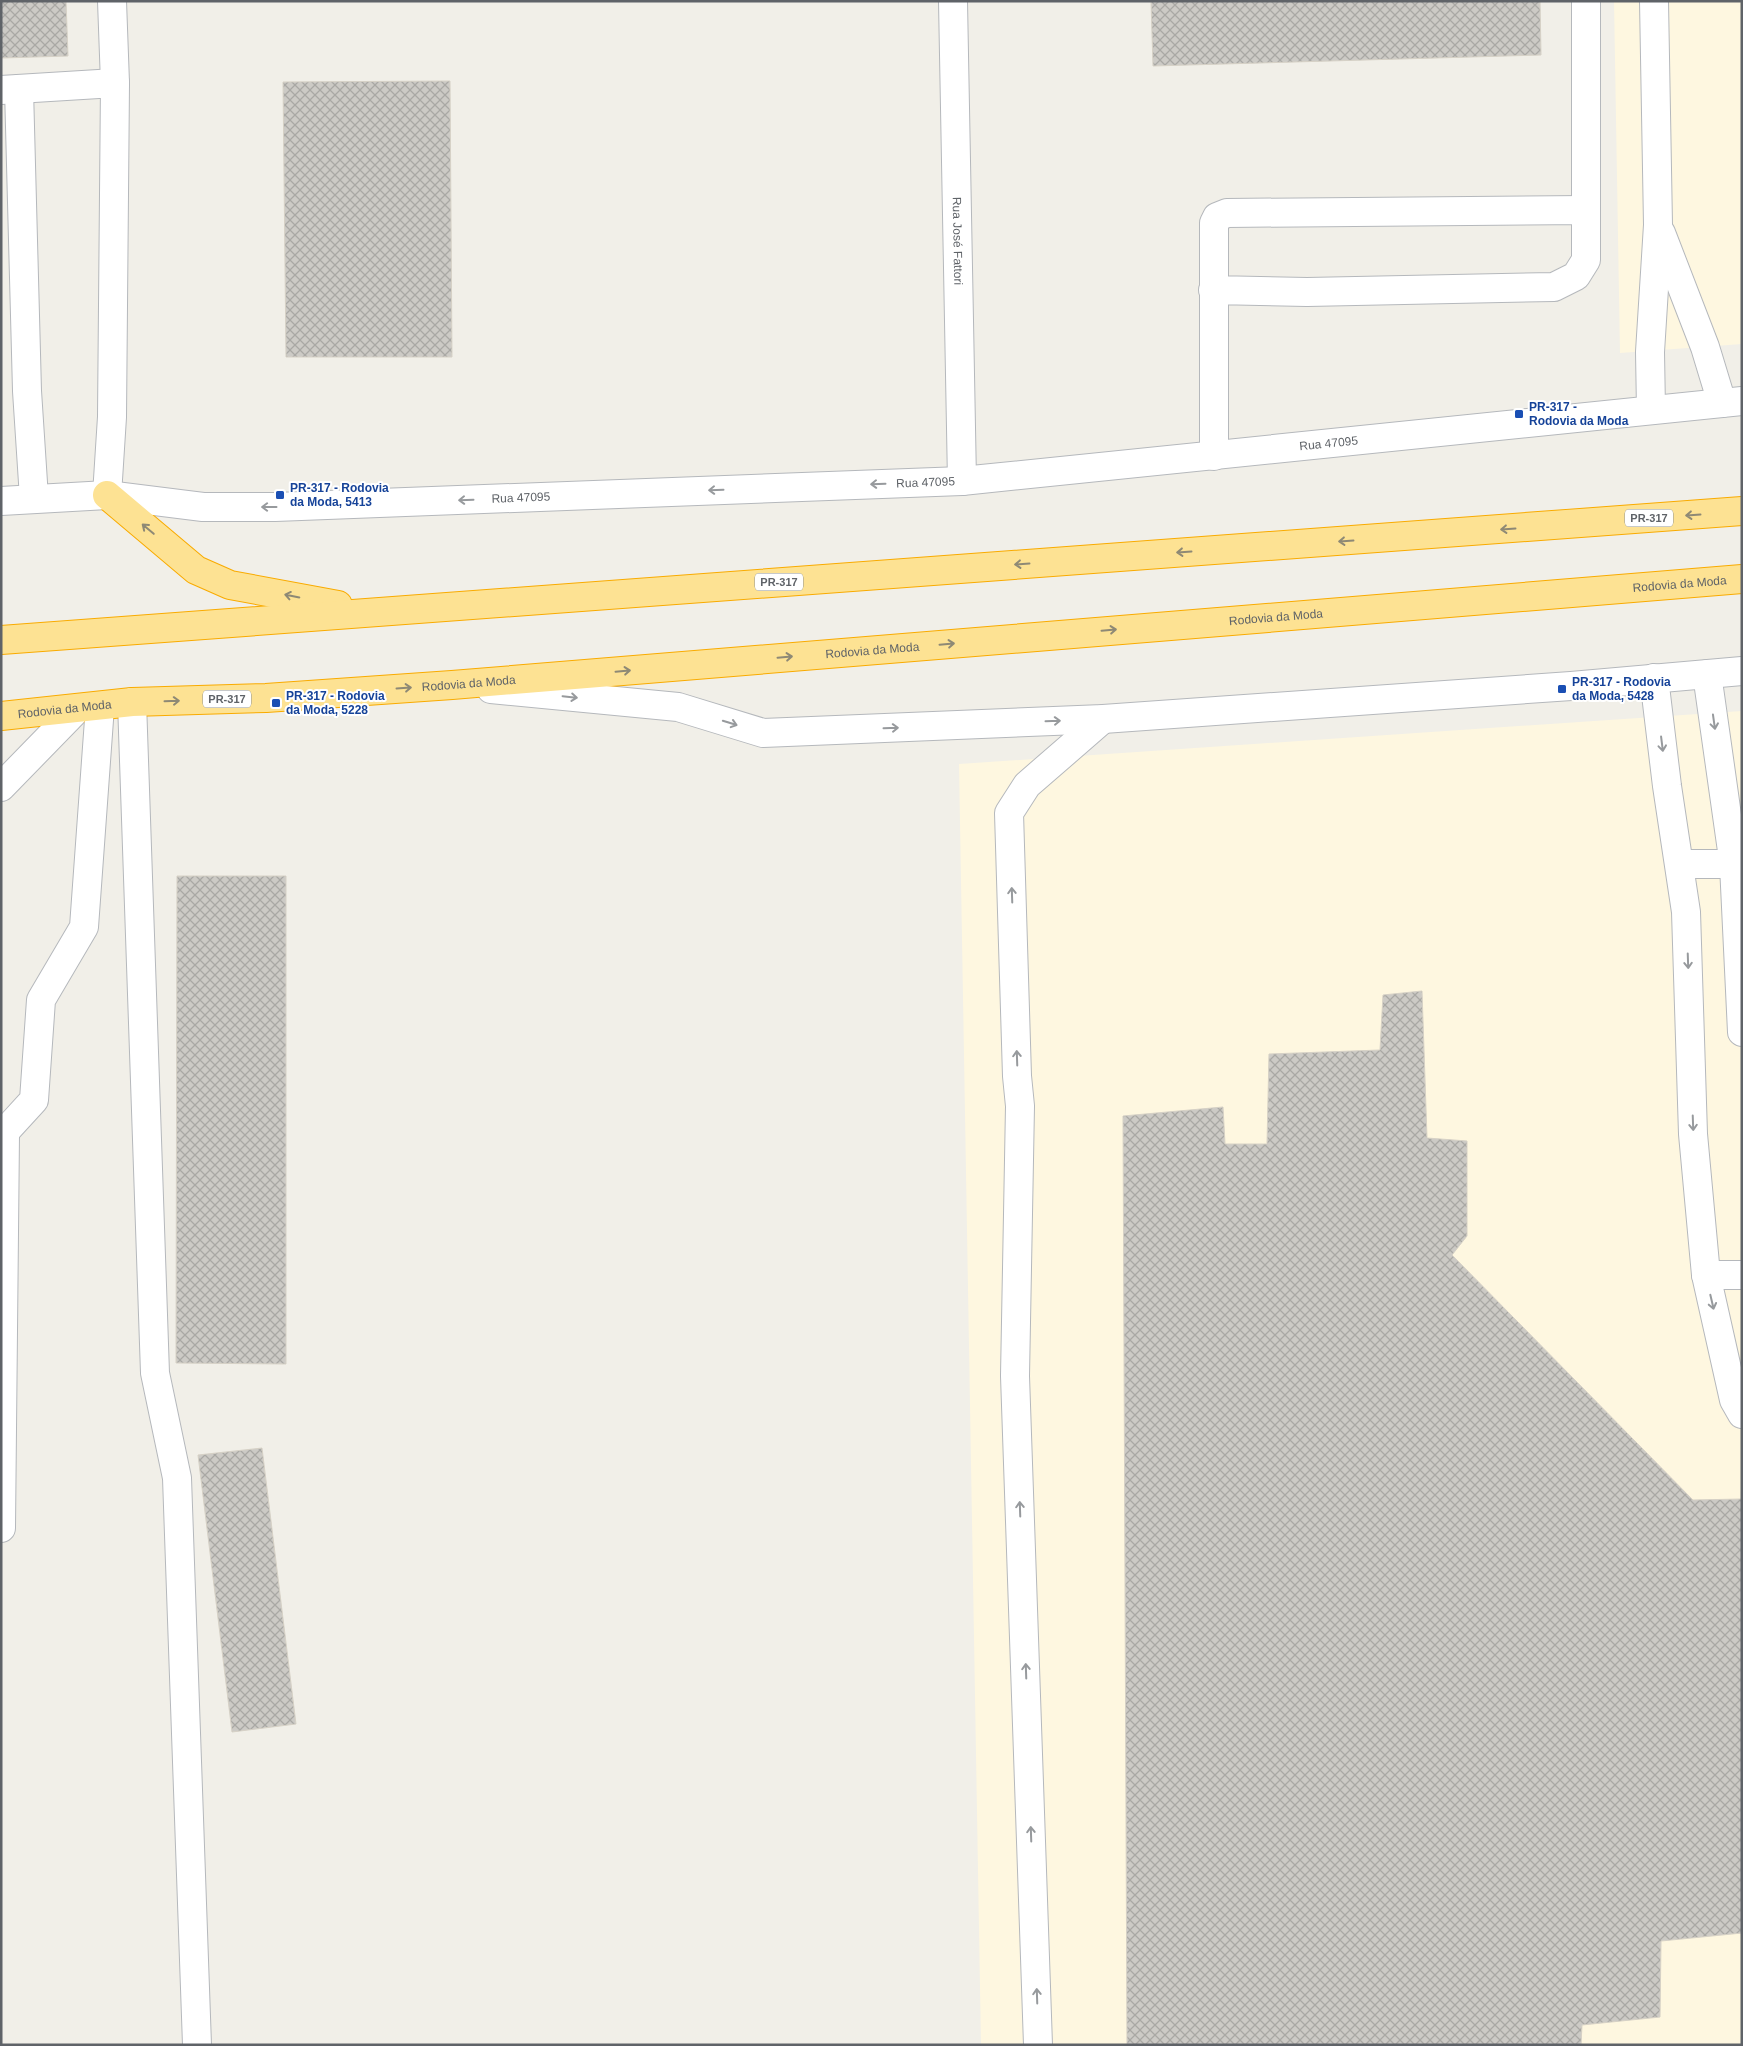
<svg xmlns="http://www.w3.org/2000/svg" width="1743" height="2046" font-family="Arial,sans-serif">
  <defs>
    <pattern id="building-cross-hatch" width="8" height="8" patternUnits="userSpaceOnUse" patternTransform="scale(1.25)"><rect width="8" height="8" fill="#cccac5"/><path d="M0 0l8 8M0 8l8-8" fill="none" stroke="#a9a8a4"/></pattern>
  </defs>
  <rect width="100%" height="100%" fill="#f1efe8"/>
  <g fill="#fef7e0">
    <path d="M 1614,1 L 1742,1 L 1742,344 L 1620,353 Z"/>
    <path d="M 1742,711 L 1742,2045 L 981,2045 L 959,764 Z"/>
  </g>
  <g fill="url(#building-cross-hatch)" stroke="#d6d1c6">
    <path d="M 1,1 L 66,1 L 68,56 L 1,58 Z"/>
    <path d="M 1151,1 L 1540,1 L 1541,55 L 1153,66 Z"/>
    <path d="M 450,81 L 452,357 L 286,357 L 283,82 Z"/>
    <path d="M 177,876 L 286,876 L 286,1364 L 176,1363 Z"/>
    <path d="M 1422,991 L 1427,1138 L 1467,1141 L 1467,1236 L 1452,1255 L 1693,1500 L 1742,1499 L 1742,1933 L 1661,1941 L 1660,2017 L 1582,2025 L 1581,2045 L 1127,2045 L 1123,1116 L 1223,1107 L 1225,1144 L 1267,1144 L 1269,1054 L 1380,1050 L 1383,995 Z"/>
    <path d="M 262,1448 L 296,1724 L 232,1732 L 198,1455 Z"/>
  </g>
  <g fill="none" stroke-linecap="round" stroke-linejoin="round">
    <defs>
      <g id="minor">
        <path d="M 112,1 L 115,83"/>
        <path id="s1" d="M 953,1 L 962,481"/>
        <path d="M 1586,1 L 1586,210"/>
        <path d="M 19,89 L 27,391 L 34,498"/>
        <path d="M 1,90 L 115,83 L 112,417 L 107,495"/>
        <path d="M 1661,233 L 1705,347 L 1722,403"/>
        <path d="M 1213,290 L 1307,292 L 1554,287 L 1576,276 L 1586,260 L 1586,210 L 1227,213 L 1217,217 L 1214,223 L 1214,456"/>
        <path d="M 1651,410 L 1650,352 L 1658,225 L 1654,1"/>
        <path id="s2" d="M 1,501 L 107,495 L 203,507 L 275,507 L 962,481 L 1742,401"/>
        <path d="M 1707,674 L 1734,865 L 1742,1032"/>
        <path d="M 1654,678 L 1667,786 L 1686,912 L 1693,1134 L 1706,1275 L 1734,1400 L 1742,1414"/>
        <path d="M 491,689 L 678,707 L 763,733 L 1103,719 L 1571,686 L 1742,671"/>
        <path d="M 132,702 L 155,1373 L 177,1478 L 197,2045"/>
        <path d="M 1,787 L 77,709"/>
        <path d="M 1680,864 L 1742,864"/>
        <path d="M 1,1136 L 34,1100 L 41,1000 L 84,927 L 100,706"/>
        <path d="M 1706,1275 L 1742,1275"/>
        <path d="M 1,1528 L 5,1134"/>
        <path d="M 1038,2045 L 1015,1376 L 1020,1106 L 1017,1076 L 1009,813 L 1027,785 L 1103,719"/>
      </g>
      <g id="highway">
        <path d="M 107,495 L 196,570 L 230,585 L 338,605"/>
        <path d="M 1,640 L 1742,511"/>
        <path id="s3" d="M 1,716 L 132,702 L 266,698 L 452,685 L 1742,579"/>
      </g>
    </defs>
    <use href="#minor" stroke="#b5b8bc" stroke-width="30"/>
    <use href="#highway" stroke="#f9ab00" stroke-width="30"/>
    <use href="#minor" stroke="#fff" stroke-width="28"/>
    <use href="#highway" stroke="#fde293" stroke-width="28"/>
  </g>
  <defs><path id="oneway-shaft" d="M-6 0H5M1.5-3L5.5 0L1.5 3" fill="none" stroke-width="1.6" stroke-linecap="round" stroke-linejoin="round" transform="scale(1.25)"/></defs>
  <g stroke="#979a9d">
    <use href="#oneway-shaft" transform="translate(878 484) rotate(178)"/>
    <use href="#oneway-shaft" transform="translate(716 490) rotate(178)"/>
    <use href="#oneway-shaft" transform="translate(466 500) rotate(178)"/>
    <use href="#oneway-shaft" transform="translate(269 507) rotate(180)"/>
    <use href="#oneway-shaft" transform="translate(570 697) rotate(6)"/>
    <use href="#oneway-shaft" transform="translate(1053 721) rotate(-2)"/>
    <use href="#oneway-shaft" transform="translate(1714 722) rotate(82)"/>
    <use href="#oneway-shaft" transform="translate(730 723) rotate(17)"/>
    <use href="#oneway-shaft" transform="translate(891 728) rotate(-2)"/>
    <use href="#oneway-shaft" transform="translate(1662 744) rotate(83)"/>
    <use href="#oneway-shaft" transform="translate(1012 895) rotate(-92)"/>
    <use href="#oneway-shaft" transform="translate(1688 961) rotate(88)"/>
    <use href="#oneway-shaft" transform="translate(1017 1058) rotate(-92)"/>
    <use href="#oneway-shaft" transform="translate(1693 1123) rotate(88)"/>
    <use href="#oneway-shaft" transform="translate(1712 1302) rotate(77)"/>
    <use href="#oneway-shaft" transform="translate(1020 1509) rotate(-92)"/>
    <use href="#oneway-shaft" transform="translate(1026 1671) rotate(-92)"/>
    <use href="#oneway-shaft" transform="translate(1031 1834) rotate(-92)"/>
    <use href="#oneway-shaft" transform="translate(1037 1996) rotate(-92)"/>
  </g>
  <g stroke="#8e8975">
    <use href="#oneway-shaft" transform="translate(1693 515) rotate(176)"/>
    <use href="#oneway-shaft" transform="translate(148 529) rotate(-140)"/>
    <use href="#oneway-shaft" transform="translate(1508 529) rotate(176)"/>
    <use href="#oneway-shaft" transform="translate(1346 541) rotate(176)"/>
    <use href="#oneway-shaft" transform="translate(1184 552) rotate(176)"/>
    <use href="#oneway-shaft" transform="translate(1022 564) rotate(176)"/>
    <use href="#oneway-shaft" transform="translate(292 596) rotate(-169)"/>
    <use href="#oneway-shaft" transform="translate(1109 630) rotate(-5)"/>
    <use href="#oneway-shaft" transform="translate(947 644) rotate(-5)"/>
    <use href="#oneway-shaft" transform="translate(785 657) rotate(-5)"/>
    <use href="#oneway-shaft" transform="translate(623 671) rotate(-5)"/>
    <use href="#oneway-shaft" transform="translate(404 688) rotate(-4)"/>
    <use href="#oneway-shaft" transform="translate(172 701) rotate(-2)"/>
  </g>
  <g fill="#1a4fb4" stroke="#fff" stroke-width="2">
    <rect x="1514" y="409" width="10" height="10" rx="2.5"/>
    <rect x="275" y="490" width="10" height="10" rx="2.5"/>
    <rect x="1557" y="684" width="10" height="10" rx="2.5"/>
    <rect x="271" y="698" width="10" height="10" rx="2.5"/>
  </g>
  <g text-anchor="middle" stroke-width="4" stroke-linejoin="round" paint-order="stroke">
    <g fill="#fff" stroke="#8f9295" stroke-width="1">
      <rect x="1625" y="509.5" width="48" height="17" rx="4"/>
      <rect x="755" y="573.5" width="48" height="17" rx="4"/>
      <rect x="203" y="690.5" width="48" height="17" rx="4"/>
    </g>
    <g font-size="11" font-weight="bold" fill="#5f6368">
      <text x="1649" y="522">PR-317</text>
      <text x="779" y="586">PR-317</text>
      <text x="227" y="703">PR-317</text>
    </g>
    <g font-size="12" fill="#5f6368" stroke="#fff">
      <text dy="4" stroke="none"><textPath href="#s1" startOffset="240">Rua José Fattori</textPath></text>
      <text dy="4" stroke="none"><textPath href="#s2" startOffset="1331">Rua 47095</textPath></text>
      <text dy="4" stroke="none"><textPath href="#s2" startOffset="926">Rua 47095</textPath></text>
      <text dy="4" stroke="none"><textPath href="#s2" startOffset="521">Rua 47095</textPath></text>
      <text dy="4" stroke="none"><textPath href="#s3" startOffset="1684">Rodovia da Moda</textPath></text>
      <text dy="4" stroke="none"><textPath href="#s3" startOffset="1279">Rodovia da Moda</textPath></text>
      <text dy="4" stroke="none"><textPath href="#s3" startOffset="874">Rodovia da Moda</textPath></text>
      <text dy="4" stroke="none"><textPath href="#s3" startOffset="469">Rodovia da Moda</textPath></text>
      <text dy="4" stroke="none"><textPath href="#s3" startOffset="64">Rodovia da Moda</textPath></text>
    </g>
    <g font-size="12" font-weight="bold" fill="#164399" stroke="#fff" text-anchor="start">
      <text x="1529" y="411">PR-317 -<tspan x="1529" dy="14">Rodovia da Moda</tspan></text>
      <text x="290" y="492">PR-317 - Rodovia<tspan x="290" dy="14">da Moda, 5413</tspan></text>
      <text x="1572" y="686">PR-317 - Rodovia<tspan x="1572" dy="14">da Moda, 5428</tspan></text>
      <text x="286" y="700">PR-317 - Rodovia<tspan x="286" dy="14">da Moda, 5228</tspan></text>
    </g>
  </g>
  <rect width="1743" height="2046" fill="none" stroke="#5f6368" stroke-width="5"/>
</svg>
